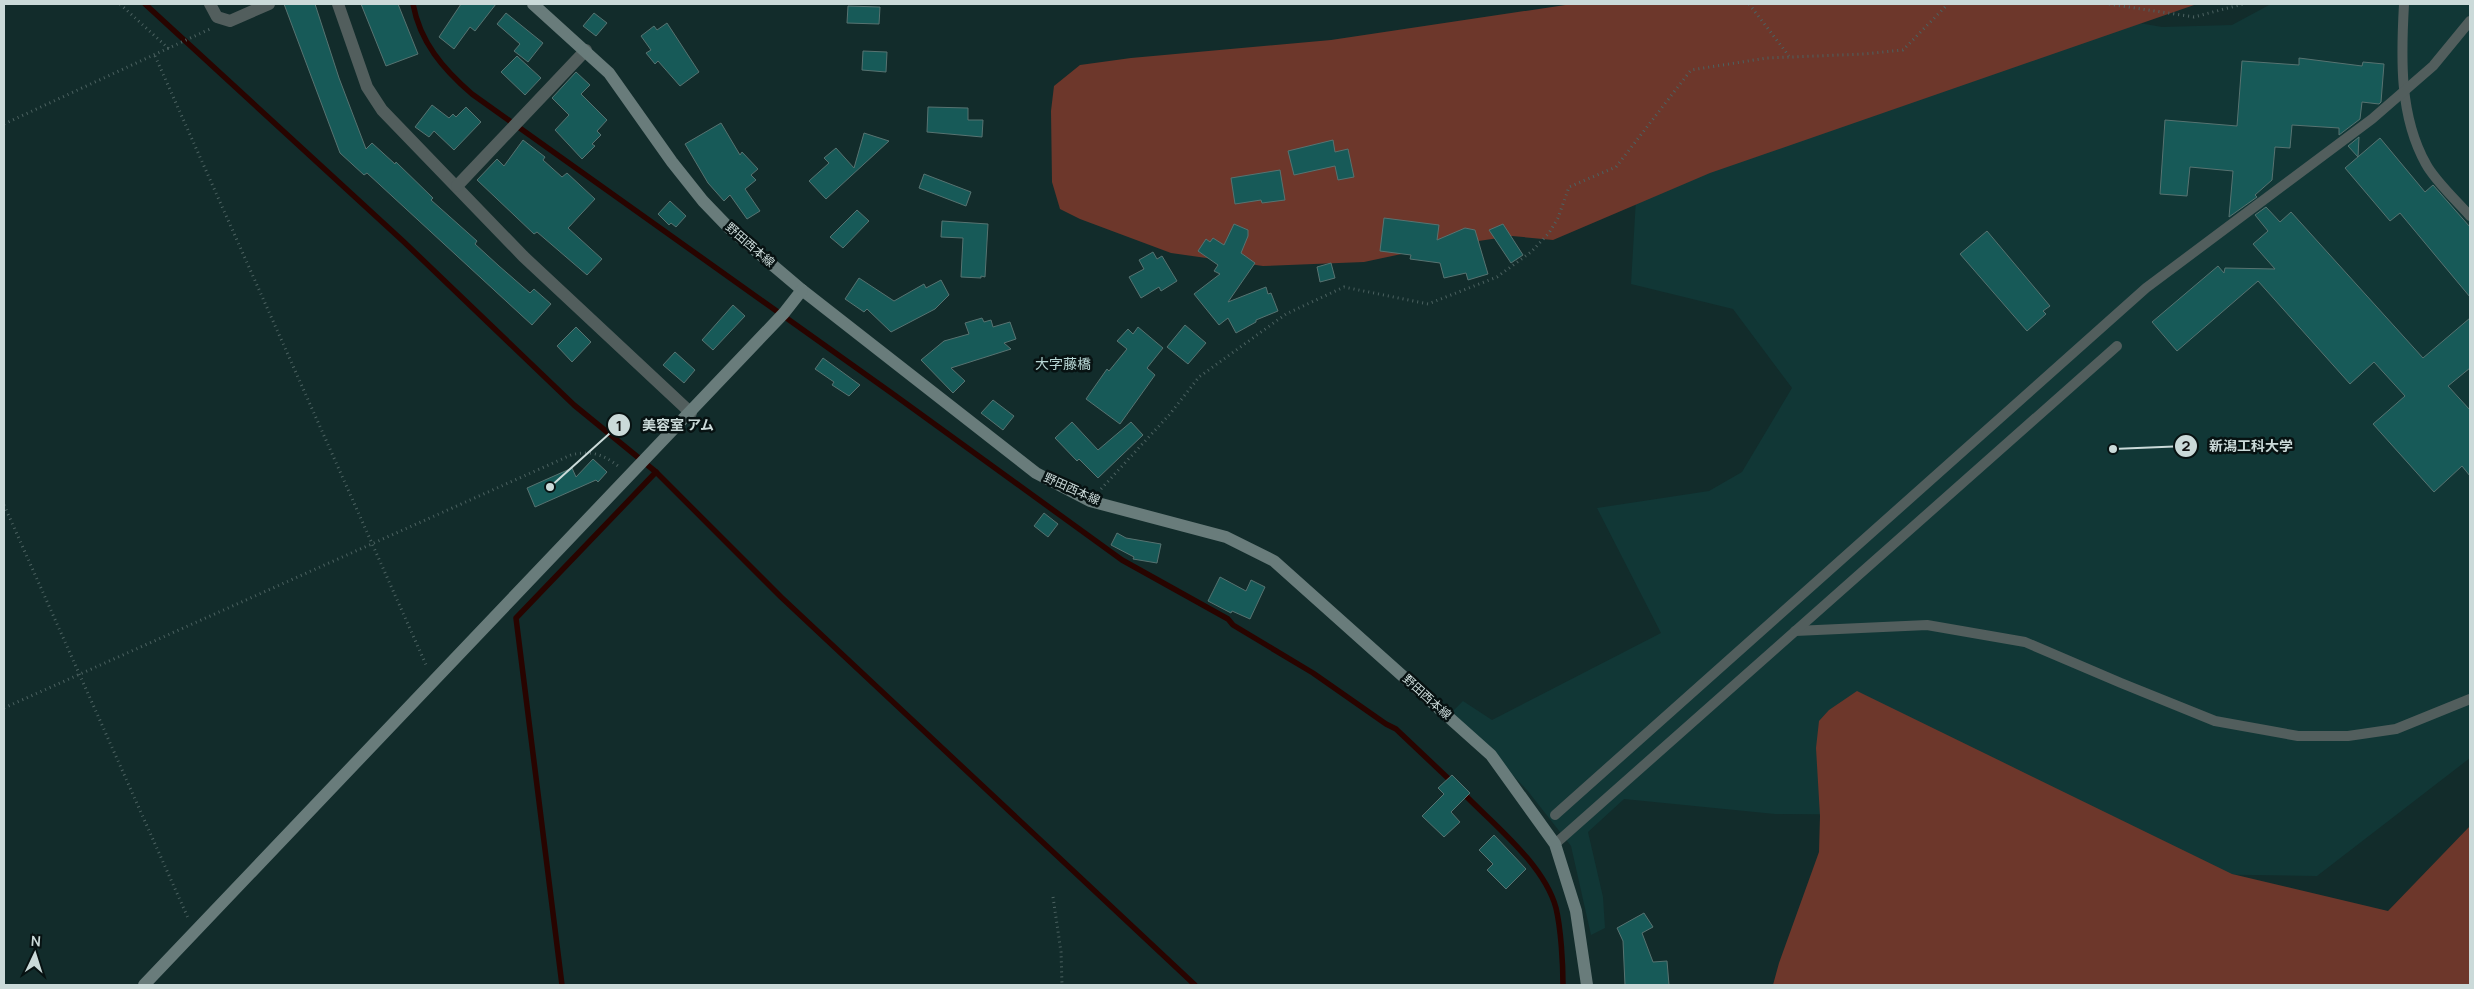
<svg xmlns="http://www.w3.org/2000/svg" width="2474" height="989" font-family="Manrope,'Noto Sans JP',sans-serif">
  <rect width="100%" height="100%" fill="#122c2b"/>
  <path fill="#113736" d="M 2271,4 L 2470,4 L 2470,758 L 2317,876 L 2107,873 L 1947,815 L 1775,814 L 1624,799 L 1588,832 L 1603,897 L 1605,928 L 1591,935 L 1571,846 L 1527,790 L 1452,712 L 1463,701 L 1492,720 L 1661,633 L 1597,508 L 1709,491 L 1742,472 L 1792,388 L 1733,309 L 1631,284 L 1647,11 L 2065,10 L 2162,27 L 2232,25 Z"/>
  <g fill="#6d372b">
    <path d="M 1572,4 L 2197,4 L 1710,173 L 1553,240 L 1512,236 L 1425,249 L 1364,262 L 1263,266 L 1171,253 L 1080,219 L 1060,209 L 1052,182 L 1051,111 L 1054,86 L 1080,65 L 1131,58 L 1331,40 Z"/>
    <path d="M 1857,691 L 2232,874 L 2388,911 L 2470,826 L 2470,985 L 1773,985 L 1779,963 L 1819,852 L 1820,816 L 1816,748 L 1819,721 L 1829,710 Z"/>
  </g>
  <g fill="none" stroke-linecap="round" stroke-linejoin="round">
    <g stroke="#280400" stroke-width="5.5">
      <path d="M 145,4 L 404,242 L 574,405 L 656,472 L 781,597 L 1195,985"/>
      <path d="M 413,4 C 420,42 443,69 472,94 L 893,394 L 1122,560 L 1228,619 L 1233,625 L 1313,673 L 1386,724 L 1396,729 L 1452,782"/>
      <path d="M 1462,792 C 1493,824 1544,864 1556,908 C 1561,929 1563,964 1563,985"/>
      <path d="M 562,985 L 516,618 L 656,472"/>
    </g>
  </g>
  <g fill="#175a58" stroke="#577371">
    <path d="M 284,4 L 315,4 L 339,78 L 366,149 L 372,143 L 395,164 L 396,162 L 433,198 L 431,200 L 477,241 L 475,244 L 499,266 L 530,293 L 534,289 L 551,304 L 532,325 L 367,173 L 364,175 L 340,153 Z"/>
    <path d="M 361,4 L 398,4 L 418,54 L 386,66 Z"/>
    <path d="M 461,4 L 496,4 L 475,31 L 470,27 L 454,49 L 439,37 Z"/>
    <path d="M 848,6 L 880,7 L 879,24 L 847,23 Z"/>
    <path d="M 506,13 L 543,43 L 528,62 L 514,51 L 520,44 L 497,24 Z"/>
    <path d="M 594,13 L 607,23 L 596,36 L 583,26 Z"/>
    <path d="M 667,23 L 699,72 L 680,86 L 658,61 L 655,64 L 646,53 L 651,50 L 641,36 L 654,26 L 657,30 Z"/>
    <path d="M 863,51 L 887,52 L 886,72 L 862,70 Z"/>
    <path d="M 517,56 L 541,78 L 525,95 L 501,72 Z"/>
    <path d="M 2299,58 L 2362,66 L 2363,62 L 2384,64 L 2381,102 L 2379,104 L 2362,102 L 2360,119 L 2339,135 L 2339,128 L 2292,125 L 2290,148 L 2275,147 L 2272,180 L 2255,195 L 2257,197 L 2229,217 L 2233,171 L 2190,167 L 2187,196 L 2160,194 L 2165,120 L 2237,126 L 2242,61 L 2299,65 Z"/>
    <path d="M 576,72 L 590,85 L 581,94 L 607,120 L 597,131 L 601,135 L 592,144 L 595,146 L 582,159 L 555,130 L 569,115 L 552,98 Z"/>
    <path d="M 432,105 L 449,118 L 453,114 L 456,117 L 466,107 L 481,122 L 454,150 L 434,131 L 429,137 L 415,127 Z"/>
    <path d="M 928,107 L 968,108 L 968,120 L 983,120 L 982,137 L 927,132 Z"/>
    <path d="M 721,123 L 740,155 L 742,152 L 758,169 L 751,175 L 756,180 L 745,189 L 760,211 L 747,219 L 730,195 L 724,201 L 708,183 L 685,144 Z"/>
    <path d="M 864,133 L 889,141 L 826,199 L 809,181 L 829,163 L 824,158 L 836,148 L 854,168 Z"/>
    <path d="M 2359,137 L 2358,157 L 2348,146 Z"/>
    <path d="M 2380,138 L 2425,192 L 2433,185 L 2470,227 L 2470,297 L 2400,213 L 2390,221 L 2345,168 Z"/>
    <path d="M 523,140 L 545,157 L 543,160 L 562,177 L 567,173 L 595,199 L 568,228 L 602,259 L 587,275 L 537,232 L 534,234 L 477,180 L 497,159 L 504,166 Z"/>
    <path d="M 1333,140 L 1335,152 L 1348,149 L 1354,177 L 1338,180 L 1335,166 L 1294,175 L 1288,151 Z"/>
    <path d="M 1280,170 L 1285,200 L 1262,203 L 1261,200 L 1235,204 L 1231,178 Z"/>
    <path d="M 924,174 L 971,192 L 966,206 L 919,188 Z"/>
    <path d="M 670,201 L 686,216 L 676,227 L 671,223 L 669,225 L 658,214 Z"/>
    <path d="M 2266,207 L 2280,222 L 2291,212 L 2423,358 L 2470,318 L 2470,368 L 2448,386 L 2470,410 L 2470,476 L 2462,466 L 2434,492 L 2373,424 L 2405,396 L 2374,362 L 2350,384 L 2258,281 L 2177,351 L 2152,322 L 2218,266 L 2224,273 L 2225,268 L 2275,269 L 2253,244 L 2268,231 L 2255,215 Z"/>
    <path d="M 857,210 L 869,221 L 843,248 L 830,237 Z"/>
    <path d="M 1384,218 L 1439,225 L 1437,240 L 1465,228 L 1475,230 L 1488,274 L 1468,280 L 1466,273 L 1444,278 L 1440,263 L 1410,259 L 1411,255 L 1380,251 Z"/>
    <path d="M 942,221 L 988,224 L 985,277 L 981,276 L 981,278 L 961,277 L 963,238 L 941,237 Z"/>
    <path d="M 1234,224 L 1248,230 L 1248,236 L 1241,253 L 1255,263 L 1228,302 L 1266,287 L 1268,294 L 1271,293 L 1278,311 L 1256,320 L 1256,322 L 1236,333 L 1228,318 L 1219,325 L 1194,294 L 1220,274 L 1214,271 L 1218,265 L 1198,251 L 1206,239 L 1210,242 L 1213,238 L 1224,245 Z"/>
    <path d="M 1503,224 L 1523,255 L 1511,263 L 1489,230 Z"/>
    <path d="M 1987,231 L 2050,306 L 2043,311 L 2046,314 L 2027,331 L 1960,254 Z"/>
    <path d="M 1153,252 L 1157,259 L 1162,256 L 1177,281 L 1161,291 L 1159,287 L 1141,298 L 1129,277 L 1144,269 L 1139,260 Z"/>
    <path d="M 1331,263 L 1335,278 L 1320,282 L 1317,267 Z"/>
    <path d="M 859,278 L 894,301 L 924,284 L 926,288 L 941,280 L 949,295 L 935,309 L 891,332 L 867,309 L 864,312 L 845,299 Z"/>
    <path d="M 733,305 L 745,316 L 713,350 L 702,340 Z"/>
    <path d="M 982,318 L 984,322 L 991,320 L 993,327 L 1010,322 L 1016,339 L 1004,343 L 1011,349 L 951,368 L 965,381 L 953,393 L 921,360 L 944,341 L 969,334 L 965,323 Z"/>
    <path d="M 1185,325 L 1206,343 L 1188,364 L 1167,347 Z"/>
    <path d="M 576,327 L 591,342 L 572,362 L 557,346 Z"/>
    <path d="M 1138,327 L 1163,348 L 1147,368 L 1155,375 L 1120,424 L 1086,399 L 1107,369 L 1109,371 L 1127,349 L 1117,341 L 1128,329 L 1133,334 Z"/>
    <path d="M 675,352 L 695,370 L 684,383 L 663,365 Z"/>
    <path d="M 823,358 L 860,385 L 849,396 L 832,385 L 834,382 L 815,369 Z"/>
    <path d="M 993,400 L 1014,416 L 1003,430 L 981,413 Z"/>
    <path d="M 1072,422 L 1098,450 L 1131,422 L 1143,435 L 1098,478 L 1079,459 L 1077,461 L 1055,438 Z"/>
    <path d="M 593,459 L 607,472 L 598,482 L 596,480 L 535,507 L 527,488 L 572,468 L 576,477 Z"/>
    <path d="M 1044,513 L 1058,524 L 1048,537 L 1034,526 Z"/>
    <path d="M 1117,533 L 1126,538 L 1161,544 L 1157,563 L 1133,559 L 1134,557 L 1111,545 Z"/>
    <path d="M 1220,577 L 1246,591 L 1251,580 L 1265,587 L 1250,619 L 1232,611 L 1231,613 L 1208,601 Z"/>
    <path d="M 1452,775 L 1470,793 L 1451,812 L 1460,822 L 1444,837 L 1422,816 L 1444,794 L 1438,788 Z"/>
    <path d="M 1494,835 L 1526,869 L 1506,889 L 1487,870 L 1493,864 L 1479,850 Z"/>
    <path d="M 1644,913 L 1653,927 L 1642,933 L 1653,962 L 1667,961 L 1669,985 L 1625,985 L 1623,941 L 1617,928 Z"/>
  </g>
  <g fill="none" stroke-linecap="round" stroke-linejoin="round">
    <g stroke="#4c6261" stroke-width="3" stroke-dasharray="1 4" stroke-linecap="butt">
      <path d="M 120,4 L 169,49"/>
      <path d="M 1749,4 L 1789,56"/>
      <path d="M 2109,4 L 2194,17 L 2243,4"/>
      <path d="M 155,56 L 427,667"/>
      <path d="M 4,124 L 210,29"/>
      <path d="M 1101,489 L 1170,414 L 1199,377 L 1286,314 L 1344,287 L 1428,304 L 1497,277 L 1531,252 L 1549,233 L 1558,218 L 1569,187 L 1616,167 L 1691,70 L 1767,58 L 1864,54 L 1903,50 L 1948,4"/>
      <path d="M 4,505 L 188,918"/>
      <path d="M 4,708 L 571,455 C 590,450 603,454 618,466"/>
      <path d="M 1053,897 L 1061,952 L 1062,985"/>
    </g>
    <g stroke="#525e5d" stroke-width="10">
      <path d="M 2404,4 C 2401,57 2399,116 2426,164 C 2435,181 2457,201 2470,216"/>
      <path d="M 1795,631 L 1927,625 L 2025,642 L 2121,683 L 2215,721 L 2298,736 L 2348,736 L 2396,729 L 2470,699"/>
      <path d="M 1555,815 L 2146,288 L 2372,119 L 2433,66 L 2470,21"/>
      <path d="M 1555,844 L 2117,346"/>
    </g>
    <g stroke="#525e5d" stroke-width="12">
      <path d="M 210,4 L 217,17 L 230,21 L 269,4"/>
      <path d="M 338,4 L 367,87 L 382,110 L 523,256 L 691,413"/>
      <path d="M 457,186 L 586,50"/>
    </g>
    <g stroke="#697c7b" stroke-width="12">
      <path d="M 533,4 L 609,73 L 672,162 L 703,201 L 729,228 L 802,290 L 1036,473 L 1090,501 L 1226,537 L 1274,561 L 1491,755 L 1555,844 L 1576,911 L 1587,985"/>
      <path d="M 144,985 L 784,313 L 802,290"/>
    </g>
  </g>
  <g text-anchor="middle" stroke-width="5" stroke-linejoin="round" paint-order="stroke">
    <g font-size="12" fill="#cbdad9" stroke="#071212">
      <text transform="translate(750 245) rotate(41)" y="4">野田西本線</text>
      <text transform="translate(1072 489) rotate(24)" y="4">野田西本線</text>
      <text transform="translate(1427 697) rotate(42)" y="4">野田西本線</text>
    </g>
    <g font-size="14" fill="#b8d7d5" stroke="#071212">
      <text x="1063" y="369">大字藤橋</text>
    </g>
  </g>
  <path fill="none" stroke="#cbdad9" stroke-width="2" d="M550 487L619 425M2113 449L2186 446"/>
  <g fill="#cbdad9" stroke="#071212" stroke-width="2">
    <circle cx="550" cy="487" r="5"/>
    <circle cx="2113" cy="449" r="5"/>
    <circle cx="619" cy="425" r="12"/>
    <circle cx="2186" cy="446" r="12"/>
  </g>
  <g font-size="15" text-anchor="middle" font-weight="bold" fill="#111">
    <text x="619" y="431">1</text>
    <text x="2186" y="451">2</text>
  </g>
  <g font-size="14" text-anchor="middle" font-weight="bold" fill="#cbdad9" stroke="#071212" stroke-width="5" stroke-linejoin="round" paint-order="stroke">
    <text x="678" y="430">美容室 アム</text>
    <text x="2251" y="451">新潟工科大学</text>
  </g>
  <rect width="2474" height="989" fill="none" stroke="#cbdad9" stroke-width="10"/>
  <g transform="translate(35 954) rotate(4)" stroke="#071212" stroke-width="4" paint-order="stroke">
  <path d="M0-4L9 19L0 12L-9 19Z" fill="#cbdad9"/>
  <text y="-8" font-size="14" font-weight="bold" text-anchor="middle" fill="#cbdad9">N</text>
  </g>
</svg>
